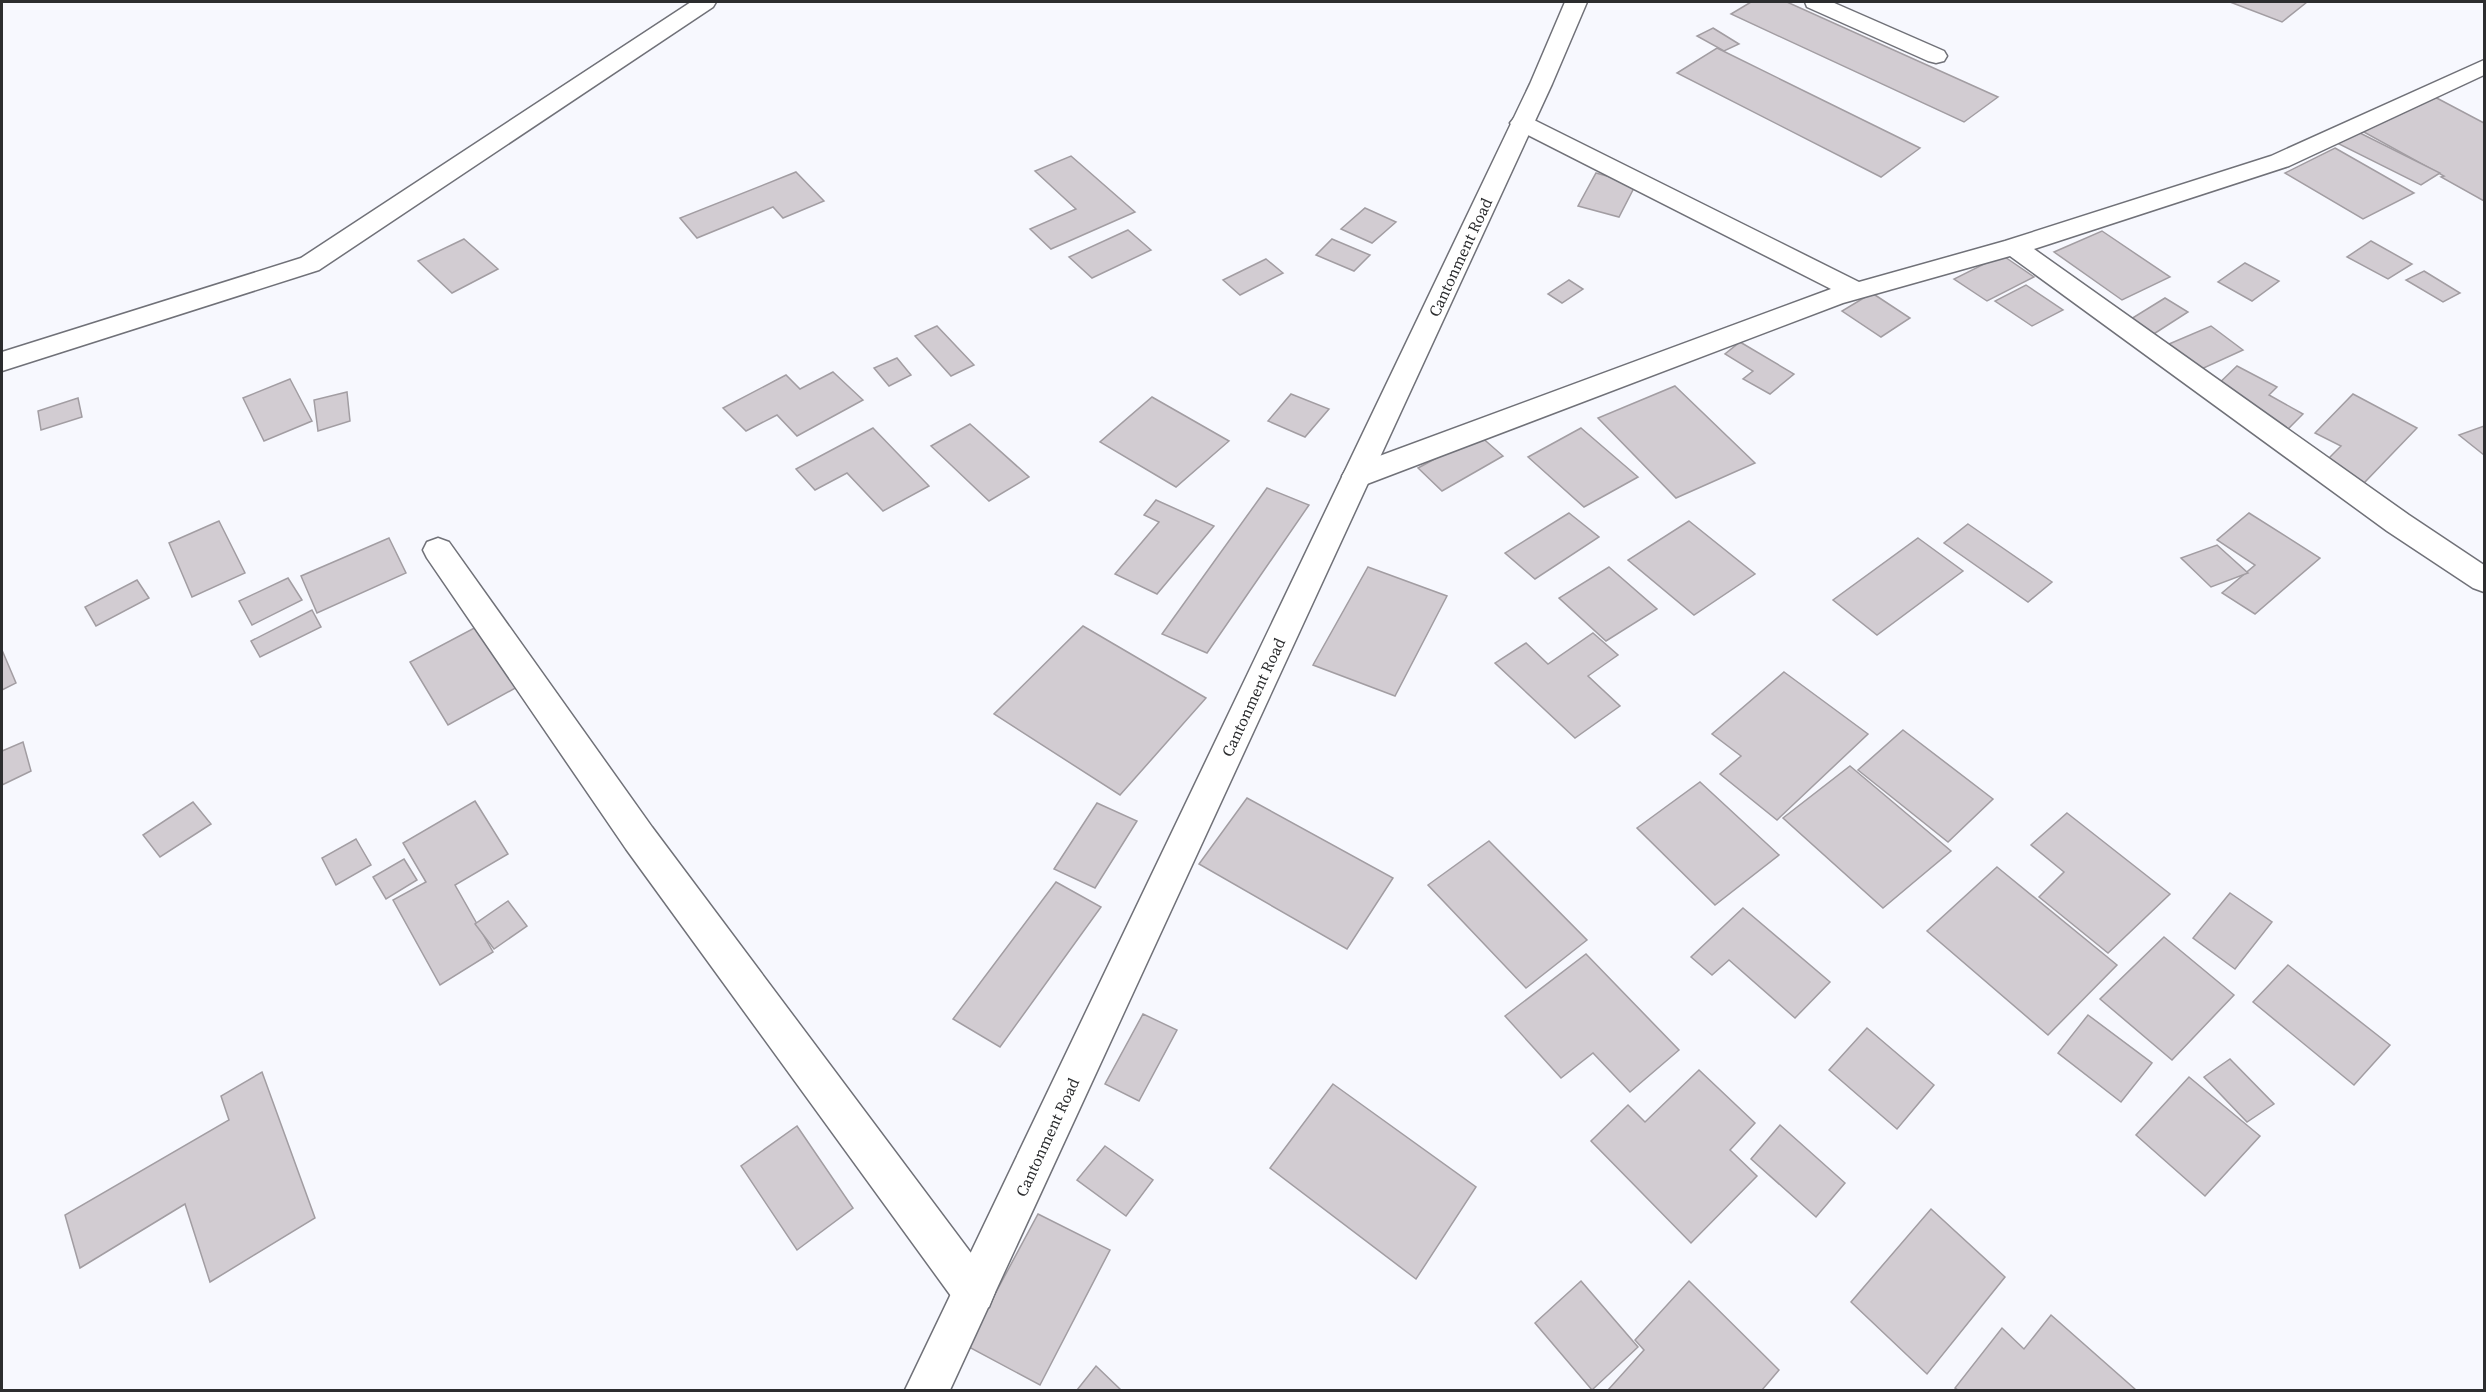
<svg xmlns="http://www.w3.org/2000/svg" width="2486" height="1392" font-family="'Source Serif 4',serif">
  <rect width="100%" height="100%" fill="#f7f8fe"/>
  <g fill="#d2ccd2" stroke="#a29da2" stroke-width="1.5">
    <path d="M 1751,2 L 1787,2 L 1998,97 L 1964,122 L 1731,14 Z"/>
    <path d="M 2230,2 L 2307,2 L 2282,22 Z"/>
    <path d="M 1713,28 L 1739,44 L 1724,51 L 1697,36 Z"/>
    <path d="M 1717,48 L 1920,148 L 1881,177 L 1677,73 Z"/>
    <path d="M 2431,95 L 2484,123 L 2484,201 L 2441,177 L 2444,176 L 2362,131 Z"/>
    <path d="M 2350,128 L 2440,173 L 2421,185 L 2331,140 Z"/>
    <path d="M 2335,148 L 2414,193 L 2363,219 L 2285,173 Z"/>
    <path d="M 1071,156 L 1135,212 L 1051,249 L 1030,229 L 1076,209 L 1035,171 Z"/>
    <path d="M 796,172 L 824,201 L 783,218 L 773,207 L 697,238 L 680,218 Z"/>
    <path d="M 1596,173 L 1636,184 L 1619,217 L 1578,206 Z"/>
    <path d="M 1365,208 L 1396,222 L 1372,243 L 1341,229 Z"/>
    <path d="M 1128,230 L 1151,250 L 1092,278 L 1069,257 Z"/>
    <path d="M 2102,231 L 2170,277 L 2122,300 L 2054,252 Z"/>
    <path d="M 464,239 L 498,269 L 452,293 L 418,261 Z"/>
    <path d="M 1332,239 L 1370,255 L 1354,271 L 1316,255 Z"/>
    <path d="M 2371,241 L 2412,264 L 2388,279 L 2347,257 Z"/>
    <path d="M 2002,255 L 2034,277 L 1987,301 L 1954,279 Z"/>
    <path d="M 1266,259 L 1283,273 L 1240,295 L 1223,280 Z"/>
    <path d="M 2245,263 L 2279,281 L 2252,301 L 2218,282 Z"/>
    <path d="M 2424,271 L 2460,293 L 2443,302 L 2406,280 Z"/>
    <path d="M 1569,280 L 1583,289 L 1562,303 L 1548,294 Z"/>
    <path d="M 2026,285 L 2063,310 L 2032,326 L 1995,301 Z"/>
    <path d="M 1872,293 L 1910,318 L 1881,337 L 1842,311 Z"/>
    <path d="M 2165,298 L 2188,312 L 2149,337 L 2126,322 Z"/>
    <path d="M 937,326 L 974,365 L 951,376 L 915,336 Z"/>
    <path d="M 2211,326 L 2243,350 L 2195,372 L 2162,347 Z"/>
    <path d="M 1740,342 L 1794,374 L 1770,394 L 1743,379 L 1753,371 L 1725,354 Z"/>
    <path d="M 897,358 L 911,375 L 889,386 L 874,368 Z"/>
    <path d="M 2237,366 L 2277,387 L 2269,395 L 2303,414 L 2287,430 L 2212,390 Z"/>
    <path d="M 833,372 L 863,400 L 797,436 L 777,415 L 746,431 L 723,408 L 786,375 L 800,389 Z"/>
    <path d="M 290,379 L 312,421 L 264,441 L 243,398 Z"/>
    <path d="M 1675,386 L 1755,463 L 1676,498 L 1598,418 Z"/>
    <path d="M 347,392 L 350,421 L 318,431 L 314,400 Z"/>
    <path d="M 1291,394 L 1329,409 L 1305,437 L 1268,421 Z"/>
    <path d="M 2353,394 L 2417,428 L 2364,483 L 2326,461 L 2341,446 L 2315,433 Z"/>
    <path d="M 1152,397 L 1229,441 L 1176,487 L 1100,442 Z"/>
    <path d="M 78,398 L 82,417 L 41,430 L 38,411 Z"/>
    <path d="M 970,424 L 1029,477 L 989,501 L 931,446 Z"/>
    <path d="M 2484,426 L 2484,455 L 2459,435 Z"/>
    <path d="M 873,428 L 929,486 L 883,511 L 847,473 L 815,490 L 796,469 Z"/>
    <path d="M 1581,428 L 1638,477 L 1584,507 L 1528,457 Z"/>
    <path d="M 1479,435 L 1503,456 L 1442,491 L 1418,468 Z"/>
    <path d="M 1267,488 L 1309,505 L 1207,653 L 1162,634 Z"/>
    <path d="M 1156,500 L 1214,526 L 1157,594 L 1115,574 L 1159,522 L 1144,515 Z"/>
    <path d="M 1569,513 L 1599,537 L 1535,579 L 1505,553 Z"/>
    <path d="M 2249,513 L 2320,558 L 2255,614 L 2222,593 L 2255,565 L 2217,540 Z"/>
    <path d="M 219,521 L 245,573 L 192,597 L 169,543 Z"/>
    <path d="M 1689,521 L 1755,574 L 1694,615 L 1628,560 Z"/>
    <path d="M 1968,524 L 2052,582 L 2028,602 L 1944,543 Z"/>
    <path d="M 389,538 L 406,573 L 317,613 L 301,576 Z"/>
    <path d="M 1918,538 L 1963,571 L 1877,635 L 1833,600 Z"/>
    <path d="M 2217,545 L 2248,573 L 2211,587 L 2181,558 Z"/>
    <path d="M 1368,567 L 1447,596 L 1395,696 L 1313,665 Z"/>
    <path d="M 1609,567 L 1657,609 L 1606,641 L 1559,598 Z"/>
    <path d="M 288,578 L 302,600 L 252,625 L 239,601 Z"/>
    <path d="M 137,580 L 149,598 L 96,626 L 85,607 Z"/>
    <path d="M 312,610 L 321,627 L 260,657 L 251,641 Z"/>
    <path d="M 480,625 L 519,686 L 448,725 L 410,662 Z"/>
    <path d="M 1083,626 L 1206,698 L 1120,795 L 994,714 Z"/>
    <path d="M 1593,633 L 1618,655 L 1588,676 L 1620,706 L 1575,738 L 1495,663 L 1526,643 L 1548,664 Z"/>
    <path d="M 2,650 L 16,683 L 2,690 Z"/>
    <path d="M 1784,672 L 1868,734 L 1777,820 L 1720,774 L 1741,756 L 1712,734 Z"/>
    <path d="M 1903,730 L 1993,799 L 1948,842 L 1858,770 Z"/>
    <path d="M 23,742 L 31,771 L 2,785 L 2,751 Z"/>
    <path d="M 1850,766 L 1951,851 L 1883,908 L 1783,818 Z"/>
    <path d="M 1700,782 L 1779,855 L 1715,905 L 1637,828 Z"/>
    <path d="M 1247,798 L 1393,878 L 1347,949 L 1199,864 Z"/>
    <path d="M 475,801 L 508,854 L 455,885 L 493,952 L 440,985 L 393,900 L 426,882 L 403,843 Z"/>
    <path d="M 193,802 L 211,824 L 160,857 L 143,835 Z"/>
    <path d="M 1097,803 L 1137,821 L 1095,888 L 1054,869 Z"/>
    <path d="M 2067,813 L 2170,894 L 2108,953 L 2039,897 L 2064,872 L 2031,845 Z"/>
    <path d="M 356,839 L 371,865 L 336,885 L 322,858 Z"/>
    <path d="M 1489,841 L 1587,940 L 1526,988 L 1428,885 Z"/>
    <path d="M 404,859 L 417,880 L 386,899 L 373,877 Z"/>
    <path d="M 1997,867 L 2117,965 L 2048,1035 L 1927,931 Z"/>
    <path d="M 1056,882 L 1101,907 L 1000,1047 L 953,1019 Z"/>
    <path d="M 2230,893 L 2272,922 L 2235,969 L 2193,938 Z"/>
    <path d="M 508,901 L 527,926 L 494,949 L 475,924 Z"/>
    <path d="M 1743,908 L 1830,982 L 1795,1018 L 1729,960 L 1712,975 L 1691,957 Z"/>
    <path d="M 2164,937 L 2234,995 L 2172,1060 L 2100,999 Z"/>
    <path d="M 1586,954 L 1679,1050 L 1630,1092 L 1593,1053 L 1561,1078 L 1505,1016 Z"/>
    <path d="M 2288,965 L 2390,1045 L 2354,1085 L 2253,1002 Z"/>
    <path d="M 1143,1014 L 1177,1030 L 1139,1101 L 1105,1084 Z"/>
    <path d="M 2088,1015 L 2152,1063 L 2121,1102 L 2058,1053 Z"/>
    <path d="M 1867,1028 L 1934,1085 L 1897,1129 L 1829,1070 Z"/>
    <path d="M 2230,1059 L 2274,1104 L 2247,1122 L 2204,1077 Z"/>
    <path d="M 1699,1070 L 1755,1123 L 1730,1150 L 1757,1176 L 1691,1243 L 1591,1141 L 1628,1105 L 1645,1122 Z"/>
    <path d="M 262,1072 L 315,1218 L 210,1282 L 185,1204 L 80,1268 L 65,1215 L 229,1120 L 221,1096 Z"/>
    <path d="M 2189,1077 L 2260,1136 L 2205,1196 L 2136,1135 Z"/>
    <path d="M 1333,1084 L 1476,1187 L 1416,1279 L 1270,1168 Z"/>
    <path d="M 1780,1125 L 1845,1183 L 1816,1217 L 1751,1159 Z"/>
    <path d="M 797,1126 L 853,1208 L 797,1250 L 741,1166 Z"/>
    <path d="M 1105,1146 L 1153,1180 L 1126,1216 L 1077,1180 Z"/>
    <path d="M 1931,1209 L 2005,1277 L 1927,1374 L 1851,1302 Z"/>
    <path d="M 1038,1214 L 1110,1250 L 1040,1385 L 967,1346 Z"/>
    <path d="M 1581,1281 L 1638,1347 L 1592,1390 L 1535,1323 Z"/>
    <path d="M 1689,1281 L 1779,1370 L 1762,1390 L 1608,1390 L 1644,1350 L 1635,1340 Z"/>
    <path d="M 2051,1315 L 2136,1390 L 1958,1390 L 1955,1388 L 2002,1328 L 2024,1349 Z"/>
    <path d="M 1096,1366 L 1121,1390 L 1077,1390 Z"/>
  </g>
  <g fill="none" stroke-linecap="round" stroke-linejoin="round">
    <defs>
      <g id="street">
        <path d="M 691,2 L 716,2 L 713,7 L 319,270 L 2,371 L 2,352 L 301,258 Z"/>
        <path d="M 1805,2 L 1832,2 L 1944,51 L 1947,56 L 1944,61 L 1936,63 L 1928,61 L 1807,7 Z"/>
        <path d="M 2484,60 L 2484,75 L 2289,166 L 2034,249 L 2409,515 L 2484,565 L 2484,592 L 2473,588 L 2387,531 L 2010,256 L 1843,303 L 1367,484 L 1357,487 L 1347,484 L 1342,476 L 1347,468 L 1831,289 L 1514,128 L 1510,123 L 1514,118 L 1522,116 L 1530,118 L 1859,282 L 2005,241 L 2271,156 Z"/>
        <path d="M 438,538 L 449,542 L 652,827 L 989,1277 L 995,1292 L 989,1307 L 974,1313 L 959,1307 L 626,849 L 427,558 L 423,550 L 427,542 Z"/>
      </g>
      <path id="secondary" d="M 1565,2 L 1587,2 L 1552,84 L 950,1390 L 905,1390 L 1530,84 Z"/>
    </defs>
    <use href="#street" stroke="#707178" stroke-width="3"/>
    <use href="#secondary" stroke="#707178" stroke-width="3"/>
    <use href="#street" fill="#fff" fill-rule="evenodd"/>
    <use href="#secondary" fill="#fff" fill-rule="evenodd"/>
  </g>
  <g text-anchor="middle" stroke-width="6" stroke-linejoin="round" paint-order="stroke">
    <g font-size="16" fill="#2c2d2f" stroke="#fff">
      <text transform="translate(1460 257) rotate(-65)" y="6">Cantonment Road</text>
      <text transform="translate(1253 697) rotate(-65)" y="6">Cantonment Road</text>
      <text transform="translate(1047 1137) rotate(-65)" y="6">Cantonment Road</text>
    </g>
  </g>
  <rect width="2486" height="1392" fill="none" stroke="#2c2d2f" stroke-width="6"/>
</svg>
